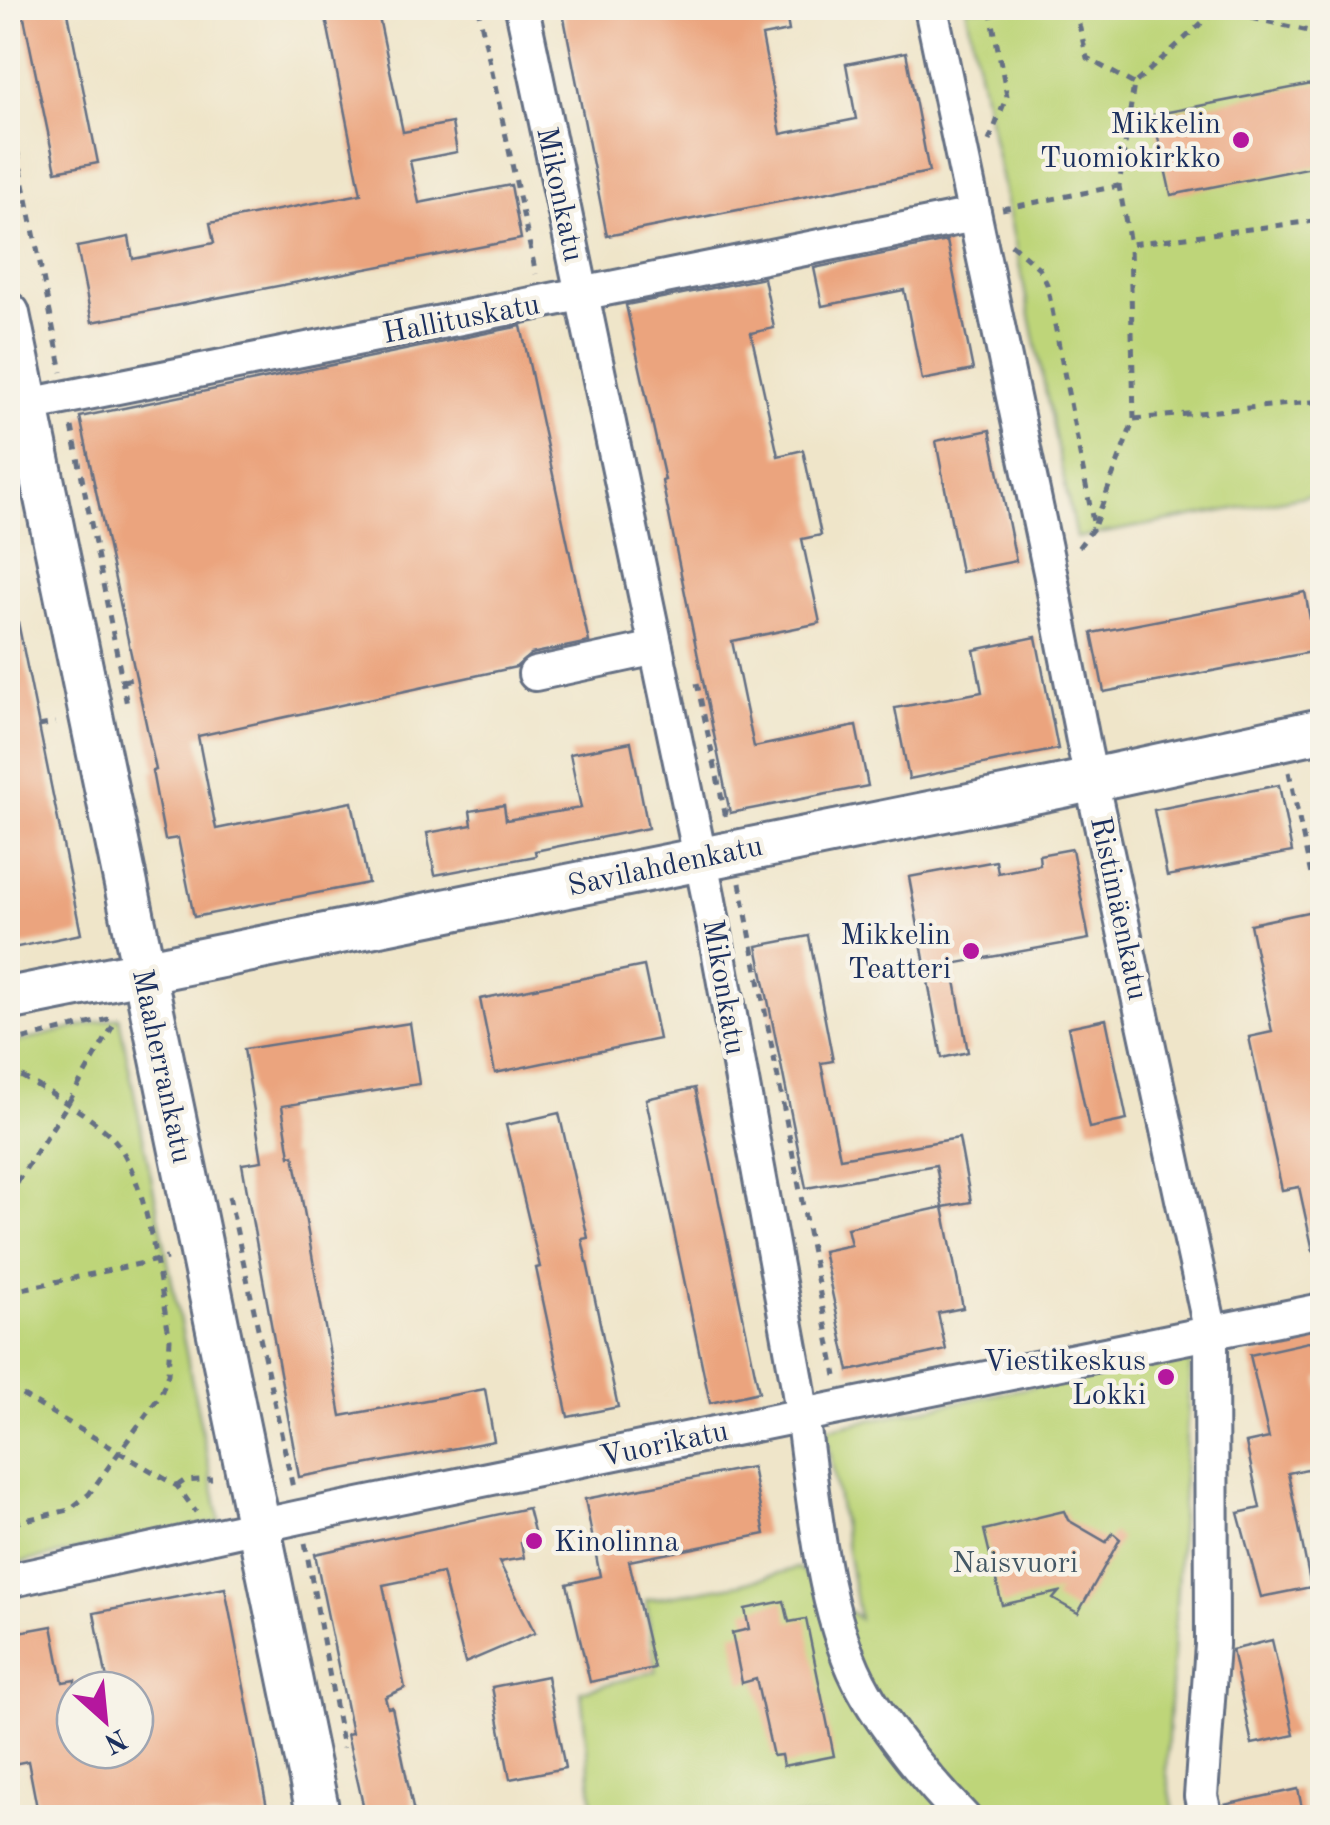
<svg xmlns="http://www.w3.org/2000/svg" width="1330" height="1825" font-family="'Old Standard TT',serif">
  <rect width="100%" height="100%" fill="#f7f3e8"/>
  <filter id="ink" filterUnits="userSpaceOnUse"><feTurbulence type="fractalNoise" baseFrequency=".01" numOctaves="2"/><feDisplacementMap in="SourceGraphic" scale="20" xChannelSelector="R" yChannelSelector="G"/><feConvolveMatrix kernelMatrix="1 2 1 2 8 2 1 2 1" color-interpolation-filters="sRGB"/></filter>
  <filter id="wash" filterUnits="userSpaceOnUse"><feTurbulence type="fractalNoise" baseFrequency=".0048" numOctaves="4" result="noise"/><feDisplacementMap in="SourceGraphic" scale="40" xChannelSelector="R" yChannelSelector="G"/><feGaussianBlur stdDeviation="2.25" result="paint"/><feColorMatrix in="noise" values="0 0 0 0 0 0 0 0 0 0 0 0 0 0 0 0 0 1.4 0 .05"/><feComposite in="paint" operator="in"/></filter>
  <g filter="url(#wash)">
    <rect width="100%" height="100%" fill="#efe5c9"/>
    <g fill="#bed579" stroke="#6c826c" stroke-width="2.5">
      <path d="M 966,8 L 1322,8 L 1322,493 L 1076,538 Z"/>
      <path d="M 119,1017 L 220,1522 L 8,1565 L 8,1044 Z"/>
      <path d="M 1191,1354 L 1166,1770 L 1175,1817 L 594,1817 L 581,1691 L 656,1671 L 646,1600 L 740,1584 L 798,1568 L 859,1619 L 826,1429 Z"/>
    </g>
    <g id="blocks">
      <g fill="#eba47e">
        <path d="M 22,8 L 67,8 L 98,163 L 56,171 Z"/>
        <path d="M 324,8 L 377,8 L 403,132 L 452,123 L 457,152 L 410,161 L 419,203 L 511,185 L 521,239 L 92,322 L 77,247 L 129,237 L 133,259 L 214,243 L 210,223 L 361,194 Z"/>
        <path d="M 562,8 L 785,8 L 789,31 L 762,36 L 781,134 L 856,119 L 846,64 L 906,52 L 929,172 L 607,236 Z"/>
        <path d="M 1322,82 L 1322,165 L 1171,195 L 1153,115 Z"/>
        <path d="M 947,241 L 973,370 L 922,380 L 904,290 L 822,306 L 814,268 Z"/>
        <path d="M 764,278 L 774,328 L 751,333 L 778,456 L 803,450 L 821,535 L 802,539 L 820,623 L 732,641 L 754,747 L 856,726 L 868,786 L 730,813 L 662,481 L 665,480 L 626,305 Z"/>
        <path d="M 521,326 L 589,642 L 531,654 L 516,667 L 198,736 L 216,829 L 352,802 L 368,883 L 194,917 L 178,838 L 165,840 L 152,771 L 156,770 L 80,417 Z"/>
        <path d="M 990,430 L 1016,561 L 961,572 L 936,441 Z"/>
        <path d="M 1305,592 L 1316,651 L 1104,692 L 1092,633 Z"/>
        <path d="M 18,622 L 81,934 L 8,949 L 8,623 Z"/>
        <path d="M 1036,637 L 1058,749 L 909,779 L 895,708 L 982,692 L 974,650 Z"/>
        <path d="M 631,742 L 648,828 L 535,851 L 536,856 L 435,875 L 427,833 L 472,825 L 470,811 L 504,805 L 506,820 L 581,808 L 570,754 Z"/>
        <path d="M 1279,785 L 1292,852 L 1167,876 L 1154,810 Z"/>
        <path d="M 1072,849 L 1089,939 L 952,964 L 968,1052 L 942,1058 L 909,877 L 996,861 L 998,873 L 1040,865 L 1039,855 Z"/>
        <path d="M 1322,909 L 1322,1250 L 1313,1251 L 1299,1187 L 1282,1190 L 1249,1037 L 1272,1032 L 1250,924 Z"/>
        <path d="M 809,936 L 833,1061 L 821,1063 L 840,1158 L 959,1138 L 971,1202 L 943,1207 L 936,1165 L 806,1188 L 757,946 Z"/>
        <path d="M 644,966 L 659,1039 L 495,1073 L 480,999 Z"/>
        <path d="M 1106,1019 L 1127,1120 L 1089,1128 L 1068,1027 Z"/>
        <path d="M 410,1023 L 419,1084 L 282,1106 L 290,1156 L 294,1155 L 341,1416 L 485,1389 L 494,1441 L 299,1477 L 242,1164 L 262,1161 L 244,1049 Z"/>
        <path d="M 695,1088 L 759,1392 L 710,1403 L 646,1099 Z"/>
        <path d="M 559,1113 L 588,1238 L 582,1239 L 618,1407 L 568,1417 L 536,1268 L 540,1267 L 506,1125 Z"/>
        <path d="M 943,1207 L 963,1308 L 938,1313 L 946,1350 L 849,1371 L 823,1251 L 851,1245 L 847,1228 Z"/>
        <path d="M 1322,1339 L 1322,1377 L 1318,1378 L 1322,1398 L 1322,1466 L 1288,1473 L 1311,1587 L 1261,1597 L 1238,1513 L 1260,1508 L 1246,1443 L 1269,1438 L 1250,1355 Z"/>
        <path d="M 752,1467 L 765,1534 L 629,1561 L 654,1668 L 590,1682 L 567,1584 L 600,1576 L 585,1499 Z"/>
        <path d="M 528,1508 L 536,1539 L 521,1543 L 524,1558 L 499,1562 L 535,1633 L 465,1663 L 442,1573 L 383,1585 L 405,1688 L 385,1697 L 388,1708 L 392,1707 L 415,1818 L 366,1818 L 347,1734 L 352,1733 L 315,1554 Z"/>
        <path d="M 1064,1511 L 1068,1520 L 1106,1542 L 1113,1533 L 1120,1539 L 1078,1613 L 1053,1599 L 1059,1592 L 1002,1605 L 984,1530 Z"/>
        <path d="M 225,1588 L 269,1818 L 39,1818 L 28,1761 L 8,1765 L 8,1634 L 52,1626 L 63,1682 L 75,1680 L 75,1750 L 135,1750 L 135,1690 L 109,1690 L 94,1613 Z"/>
        <path d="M 784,1601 L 789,1622 L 806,1619 L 834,1756 L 783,1766 L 781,1755 L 773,1756 L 756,1679 L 742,1683 L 732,1633 L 749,1629 L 745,1609 Z"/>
        <path d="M 1272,1640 L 1294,1735 L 1252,1744 L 1232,1650 Z"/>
        <path d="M 547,1676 L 565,1768 L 510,1779 L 492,1687 Z"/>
        <path d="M 1298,1789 L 1304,1818 L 1225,1818 L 1224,1805 Z"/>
      </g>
    </g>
  </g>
  <g filter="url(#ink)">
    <use href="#blocks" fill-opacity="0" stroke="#656f83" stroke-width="2.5"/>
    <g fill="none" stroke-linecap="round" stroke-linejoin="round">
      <defs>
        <g id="minor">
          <path d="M 522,8 L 708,895 L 797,1381 C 813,1474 817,1610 865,1692 C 888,1733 931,1784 964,1818"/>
          <path d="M 931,8 L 1050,572 L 1085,751 L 1211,1333 L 1212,1645 L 1201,1796 L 1206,1818"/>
          <path d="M 8,409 L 974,215"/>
          <path d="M 535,674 L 656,648"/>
          <path d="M 8,1581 L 300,1517 L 1322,1310"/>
        </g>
        <g id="major">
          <path d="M 8,314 L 319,1818"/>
          <path d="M 8,999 L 1063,786 L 1322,730"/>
        </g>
      </defs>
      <use href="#minor" stroke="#656f83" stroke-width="38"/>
      <use href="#major" stroke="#656f83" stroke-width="48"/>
      <g stroke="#656f83" stroke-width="5" stroke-dasharray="8 8" stroke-linecap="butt">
        <path d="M 478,8 L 536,274"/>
        <path d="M 1075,8 L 1087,58 L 1134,84"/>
        <path d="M 1322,34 L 1216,10 L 1134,84 L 1119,186 L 1130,244 L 1322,220"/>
        <path d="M 8,105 L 62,372"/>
        <path d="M 989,141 L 1007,96 L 990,8"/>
        <path d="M 1002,209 L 1118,186"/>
        <path d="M 1011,244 L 1039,268 L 1047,284 L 1094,527 L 1075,552"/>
        <path d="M 1134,419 L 1322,401"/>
        <path d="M 72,427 L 127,705"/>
        <path d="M 1095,524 L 1134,419 L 1130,244"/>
        <path d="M 123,681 L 136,678"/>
        <path d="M 697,683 L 726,818"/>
        <path d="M 39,726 L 55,723"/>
        <path d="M 1289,772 L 1311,875 L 1322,874"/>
        <path d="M 740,883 L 836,1376"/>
        <path d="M 8,1043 L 117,1017"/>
        <path d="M 8,1068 C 41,1089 81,1108 110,1135 C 148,1172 159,1286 170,1339 L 168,1374 L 161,1394 L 89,1494 L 69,1510 L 8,1524"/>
        <path d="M 8,1196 L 67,1105 L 117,1019"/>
        <path d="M 229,1196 L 293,1488"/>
        <path d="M 8,1292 L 167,1258"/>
        <path d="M 8,1387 L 177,1486 L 196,1512"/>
        <path d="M 177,1486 L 184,1481 L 212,1479"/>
        <path d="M 305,1543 L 343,1748"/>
      </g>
      <use href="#minor" stroke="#fff" stroke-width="32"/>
      <use href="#major" stroke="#fff" stroke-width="42"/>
    </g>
  </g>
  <g fill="#b5179e" stroke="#f7f3e8" stroke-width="4">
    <circle cx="1241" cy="140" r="10"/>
    <circle cx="971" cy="951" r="10"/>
    <circle cx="1166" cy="1377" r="10"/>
    <circle cx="534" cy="1541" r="10"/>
  </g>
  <g text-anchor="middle" stroke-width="9" stroke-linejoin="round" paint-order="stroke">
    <g font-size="30" fill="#1b2f5e" stroke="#f7f3e8" text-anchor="end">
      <text x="1221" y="133">Mikkelin<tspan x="1221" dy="34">Tuomiokirkko</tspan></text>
      <text x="951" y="944">Mikkelin<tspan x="951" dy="34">Teatteri</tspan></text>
      <text x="1146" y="1370">Viestikeskus<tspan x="1146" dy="34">Lokki</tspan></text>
      <text x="554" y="1551" text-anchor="start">Kinolinna</text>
    </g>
    <g font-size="30" fill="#1b2f5e" stroke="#f7f3e8">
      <text transform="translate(561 194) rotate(78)" y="10">Mikonkatu</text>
      <text transform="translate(461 318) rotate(-11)" y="10">Hallituskatu</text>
      <text transform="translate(665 865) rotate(-12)" y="10">Savilahdenkatu</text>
      <text transform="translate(1120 908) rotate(78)" y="10">Ristimäenkatu</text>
      <text transform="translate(725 987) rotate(80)" y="10">Mikonkatu</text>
      <text transform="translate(163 1066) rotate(78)" y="10">Maaherrankatu</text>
      <text transform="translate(664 1443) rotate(-12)" y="10">Vuorikatu</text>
    </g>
    <g font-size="30" fill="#445865" stroke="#f7f3e8">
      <text x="1015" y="1572">Naisvuori</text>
    </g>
  </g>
  <rect width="1330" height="1825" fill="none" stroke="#f7f3e8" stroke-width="40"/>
  <g transform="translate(105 1720) rotate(153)"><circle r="48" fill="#f7f3e8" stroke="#9fa5b1" stroke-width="2.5"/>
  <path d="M0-8L18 38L0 25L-18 38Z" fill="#b5179e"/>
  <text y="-15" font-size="28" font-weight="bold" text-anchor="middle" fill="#1b2f5e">N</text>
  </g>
</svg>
